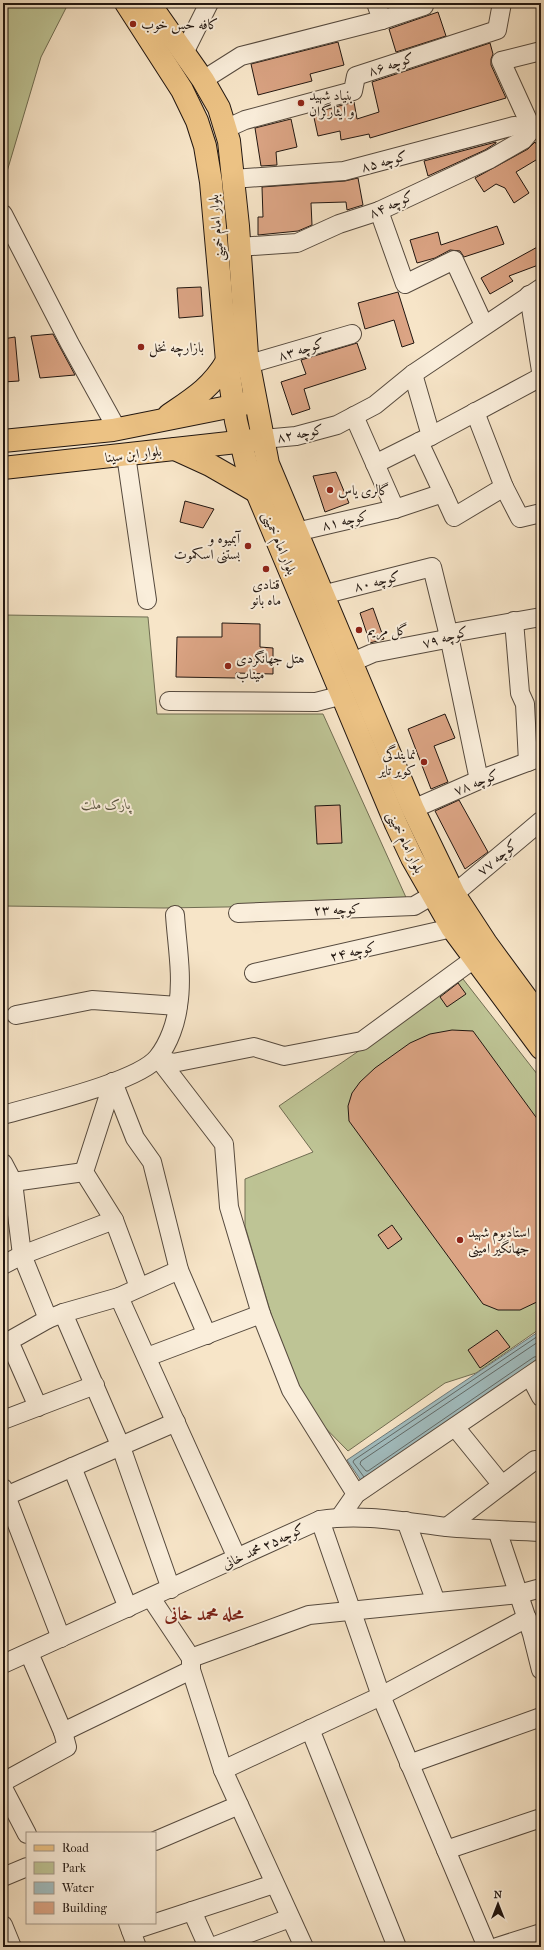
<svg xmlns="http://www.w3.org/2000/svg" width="544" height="1950" font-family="'IM FELL French Canon',Amiri,serif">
  <rect width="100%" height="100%" fill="#f7e5c8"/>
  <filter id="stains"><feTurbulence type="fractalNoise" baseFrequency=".005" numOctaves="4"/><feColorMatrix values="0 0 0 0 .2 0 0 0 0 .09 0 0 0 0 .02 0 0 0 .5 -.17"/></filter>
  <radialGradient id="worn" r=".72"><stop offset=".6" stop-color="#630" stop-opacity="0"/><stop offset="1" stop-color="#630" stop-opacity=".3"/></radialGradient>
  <g fill="#bec495" stroke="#706d52">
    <path d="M 3,3 L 64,3 L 66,8 L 41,57 L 3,185 Z"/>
    <path d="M 3,615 L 148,617 L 157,714 L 323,714 L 409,904 L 164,908 L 3,906 Z"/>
    <path d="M 463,979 L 541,1079 L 541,1328 L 476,1373 L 445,1383 L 348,1451 L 296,1398 L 245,1226 L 245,1179 L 313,1152 L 279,1106 Z"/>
  </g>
  <path fill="#a1bdc0" stroke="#6e7a7a" d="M 541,1330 L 541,1364 L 364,1485 L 347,1460 Z"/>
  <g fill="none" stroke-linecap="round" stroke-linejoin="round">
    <g stroke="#616a68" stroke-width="1">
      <path d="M 541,1340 L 361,1461 L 360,1464 L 366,1471 L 368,1471 L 534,1357 L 541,1356"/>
      <path d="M 364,1477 L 353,1462 L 354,1460 L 541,1334"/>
    </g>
  </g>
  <g fill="#dba484" stroke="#211610">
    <path d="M 438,12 L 446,36 L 396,52 L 389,29 Z"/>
    <path d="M 338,42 L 344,65 L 310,74 L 312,81 L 258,95 L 251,64 Z"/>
    <path d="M 490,43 L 493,54 L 491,59 L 491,65 L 506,98 L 370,138 L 369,134 L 341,140 L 340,131 L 318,136 L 313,113 L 354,102 L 357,119 L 379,112 L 372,82 Z"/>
    <path d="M 291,119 L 297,147 L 276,152 L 277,165 L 261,166 L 255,128 Z"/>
    <path d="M 496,142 L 496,143 L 485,150 L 428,176 L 424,161 Z"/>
    <path d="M 535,142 L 541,151 L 541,157 L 516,172 L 529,193 L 514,203 L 505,188 L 496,184 L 484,192 L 475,178 L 528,149 Z"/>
    <path d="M 358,178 L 363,205 L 347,210 L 346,202 L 311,203 L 312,225 L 298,231 L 258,235 L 258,217 L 263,217 L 262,187 L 345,181 Z"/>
    <path d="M 497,226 L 504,244 L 464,257 L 460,251 L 450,250 L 435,258 L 417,263 L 410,240 L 438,232 L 441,245 Z"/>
    <path d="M 541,245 L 541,264 L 509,276 L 513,281 L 490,294 L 481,278 Z"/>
    <path d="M 201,287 L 203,316 L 179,318 L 177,288 Z"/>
    <path d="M 398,292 L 414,343 L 402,347 L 394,320 L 365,329 L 358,303 Z"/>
    <path d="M 53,334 L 61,349 L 75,375 L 40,378 L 31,336 Z"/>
    <path d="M 15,337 L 19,381 L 3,382 L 3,339 Z"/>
    <path d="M 357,343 L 366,369 L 304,389 L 310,409 L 292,415 L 281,382 L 306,374 L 301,360 Z"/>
    <path d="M 336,472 L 349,503 L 325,512 L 313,476 Z"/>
    <path d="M 185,501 L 214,509 L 203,528 L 180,522 Z"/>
    <path d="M 373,608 L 384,639 L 370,643 L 360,613 Z"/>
    <path d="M 222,623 L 260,624 L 260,647 L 273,648 L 273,674 L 236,673 L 236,678 L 176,677 L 177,637 L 222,637 Z"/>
    <path d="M 445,714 L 455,738 L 434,746 L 448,782 L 431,789 L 408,729 Z"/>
    <path d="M 459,800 L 488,852 L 465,869 L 435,811 Z"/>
    <path d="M 340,805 L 342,843 L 317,844 L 315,806 Z"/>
    <path d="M 458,983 L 466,994 L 447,1007 L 440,997 Z"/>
    <path d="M 452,1030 L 473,1031 L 541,1124 L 541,1300 L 520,1310 L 498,1310 L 483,1304 L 349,1121 L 348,1106 L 352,1093 L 360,1082 L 375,1068 L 410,1043 L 430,1034 Z"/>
    <path d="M 392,1225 L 402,1239 L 388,1249 L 378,1235 Z"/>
    <path d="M 497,1330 L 510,1347 L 480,1368 L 468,1350 Z"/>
  </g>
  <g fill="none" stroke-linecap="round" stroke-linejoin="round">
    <defs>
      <g id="minor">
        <path d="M 376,3 L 382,20"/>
        <path d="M 184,53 L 209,3"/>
        <path d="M 203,80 L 241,56 L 382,20 L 424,6"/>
        <path d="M 225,129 L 245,120 L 353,91 L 356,76 L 497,30 L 502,3"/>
        <path d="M 532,129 L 501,61 L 541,51"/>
        <path d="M 233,179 L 344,171 L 514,126 L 532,129"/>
        <path d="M 379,211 L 405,284 L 454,260 L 484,325"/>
        <path d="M 3,214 L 70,344 L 117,429"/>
        <path d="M 239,247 L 297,243 L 339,224 L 379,211 L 490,159 L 523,140 L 532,129 L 541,125"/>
        <path d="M 529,295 L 541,371"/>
        <path d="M 249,364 L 352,334"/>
        <path d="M 475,412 L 504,487 L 520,518 L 541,513"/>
        <path d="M 354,416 L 395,509"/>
        <path d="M 431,436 L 541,377"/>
        <path d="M 263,439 L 296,436 L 337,425 L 375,405 L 413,374 L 541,288"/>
        <path d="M 126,455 L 147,600"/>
        <path d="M 375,464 L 431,436 L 413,374"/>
        <path d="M 443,493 L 454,517 L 504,487"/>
        <path d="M 296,532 L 395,509 L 443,493 L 419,442"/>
        <path d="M 322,595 L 432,567 L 449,636 L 479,780"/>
        <path d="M 514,621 L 520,693 L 525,704 L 528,762"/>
        <path d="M 350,663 L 373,653 L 441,640 L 457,632 L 541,617"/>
        <path d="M 169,701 L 316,702 L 343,695"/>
        <path d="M 413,809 L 479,780 L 541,757"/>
        <path d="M 454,894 L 541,821"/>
        <path d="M 238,913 L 414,906 L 433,895"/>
        <path d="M 254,973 L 452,928"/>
        <path d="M 16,1015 L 92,1000 L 178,1006"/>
        <path d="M 158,1058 L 224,1144 L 229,1207 L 261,1314 L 291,1390 L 356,1494"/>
        <path d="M 158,1058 L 173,1063 L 254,1047 L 284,1056 L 362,1041 L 474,959"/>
        <path d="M 113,1082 L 135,1138 L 152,1162 L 179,1270 L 207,1335"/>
        <path d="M 113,1082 L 84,1172 L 114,1220 L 139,1287"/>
        <path d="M 3,1115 C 37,1105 139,1082 158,1057 C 169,1043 176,1023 178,1006 C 183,977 177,945 175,915"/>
        <path d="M 3,1163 L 13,1182 L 22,1255 L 48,1319"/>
        <path d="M 13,1182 L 84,1172"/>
        <path d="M 3,1265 L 22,1255 L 114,1220"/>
        <path d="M 119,1297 L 237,1558"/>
        <path d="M 63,1313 L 121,1447 L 171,1589"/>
        <path d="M 147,1357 L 261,1314"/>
        <path d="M 530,1376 L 541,1397"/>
        <path d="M 38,1407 L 9,1341 L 48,1319 L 63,1313 L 119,1297 L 179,1270"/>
        <path d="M 3,1420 L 95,1385"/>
        <path d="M 455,1427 L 502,1485"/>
        <path d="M 72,1467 L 128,1608"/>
        <path d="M 3,1488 L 61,1638"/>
        <path d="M 6,1496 L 176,1422"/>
        <path d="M 340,1517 L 356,1494 L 541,1368"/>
        <path d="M 320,1520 L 381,1696 L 487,1947"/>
        <path d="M 406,1521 L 436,1602"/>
        <path d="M 447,1527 L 535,1460"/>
        <path d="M 497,1530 L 532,1634 L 541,1670"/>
        <path d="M 151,1598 L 191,1658 L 191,1670 L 223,1770 L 304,1947"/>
        <path d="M 29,1653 L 63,1732 L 191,1670"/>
        <path d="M 191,1658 L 309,1615 L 519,1594 L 541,1588"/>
        <path d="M 3,1664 L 320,1520 C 362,1513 405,1522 447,1527 C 478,1530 510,1530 541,1532"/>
        <path d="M 310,1729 L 397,1947"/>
        <path d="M 409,1764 L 541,1717"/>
        <path d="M 223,1770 L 381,1696 L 527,1618"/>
        <path d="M 3,1782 L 67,1747 L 63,1732"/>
        <path d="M 3,1788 L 27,1834"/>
        <path d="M 155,1841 L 239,1805"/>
        <path d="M 446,1850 L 541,1818"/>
        <path d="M 3,1877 L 27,1867"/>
        <path d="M 192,1911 L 208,1947"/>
        <path d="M 128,1923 L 137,1947"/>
        <path d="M 3,1925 L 12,1947"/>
        <path d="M 131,1931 L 274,1884"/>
        <path d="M 212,1947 L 290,1918"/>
        <path d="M 497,1947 L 541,1933"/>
      </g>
      <g id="major">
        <path d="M 126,3 L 182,90 L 197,121 L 205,146 L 211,182 L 227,361 L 236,421 L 248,471 L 396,824 L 412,858 L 452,928 L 541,1048"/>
        <path d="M 149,3 L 203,80 L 219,108 L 229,141 L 238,226 L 247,355 L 268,464 L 413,809 L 454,894 L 486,943 L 541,1018"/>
        <path d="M 169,415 C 194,398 212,387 227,361"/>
        <path d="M 3,441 L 113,430 L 248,403"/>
        <path d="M 175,449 L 210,465 L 257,492"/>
        <path d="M 3,468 L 256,440"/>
      </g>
    </defs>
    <use href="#minor" stroke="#564a3e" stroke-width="20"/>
    <use href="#major" stroke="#211610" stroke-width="24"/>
    <use href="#minor" stroke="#faeedb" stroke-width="18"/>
    <use href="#major" stroke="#ecc284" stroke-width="22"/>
  </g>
  <g fill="#8f2418" stroke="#faeedb" stroke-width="1.5">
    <circle cx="133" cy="24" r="4"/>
    <circle cx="301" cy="103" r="4"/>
    <circle cx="141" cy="347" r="4"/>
    <circle cx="330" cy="490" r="4"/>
    <circle cx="248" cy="546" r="4"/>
    <circle cx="266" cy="569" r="4"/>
    <circle cx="359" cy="630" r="4"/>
    <circle cx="228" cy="666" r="4"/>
    <circle cx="424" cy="762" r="4"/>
    <circle cx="460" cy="1240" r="4"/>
  </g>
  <g text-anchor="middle" stroke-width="4" stroke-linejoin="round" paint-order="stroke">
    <g font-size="14" fill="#211610" stroke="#faeedb" text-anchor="start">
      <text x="141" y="29">کافه حس خوب</text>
      <text x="309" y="100">بنیاد شهید<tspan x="309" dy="16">و ایثارگران</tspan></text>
      <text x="149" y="352">بازارچه نخل</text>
      <text x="338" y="495">گالری یاس</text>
      <text x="240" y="543" text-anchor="end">آبمیوه و<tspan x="240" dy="16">بستنی اسکموت</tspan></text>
      <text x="266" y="589" text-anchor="middle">قنادی<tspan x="266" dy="16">ماه بانو</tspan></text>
      <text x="367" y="635">گل مریم</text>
      <text x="236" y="663">هتل جهانگردی<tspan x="236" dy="16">میناب</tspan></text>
      <text x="416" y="759" text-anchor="end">نمایندگی<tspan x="416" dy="16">کویر تایر</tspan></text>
      <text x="468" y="1237">استادیوم شهید<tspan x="468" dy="16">جهانگیر امینی</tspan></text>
    </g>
    <g font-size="14" fill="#211610" stroke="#faeedb">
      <text transform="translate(391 64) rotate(-18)" y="5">کوچه ۸۶</text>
      <text transform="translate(384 161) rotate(-15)" y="5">کوچه ۸۵</text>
      <text transform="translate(391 204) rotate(-24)" y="5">کوچه ۸۴</text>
      <text transform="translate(216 228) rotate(-95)" y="5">بلوار امام خمینی</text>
      <text transform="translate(301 349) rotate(-17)" y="5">کوچه ۸۳</text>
      <text transform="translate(300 433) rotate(-11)" y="5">کوچه ۸۲</text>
      <text transform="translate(133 454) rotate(-7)" y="5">بلوار ابن سینا</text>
      <text transform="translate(345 520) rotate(-13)" y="5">کوچه ۸۱</text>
      <text transform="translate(280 543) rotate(67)" y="5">بلوار امام خمینی</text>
      <text transform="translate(377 581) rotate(-14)" y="5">کوچه ۸۰</text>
      <text transform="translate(445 637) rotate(-16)" y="5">کوچه ۷۹</text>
      <text transform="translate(476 782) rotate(-22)" y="5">کوچه ۷۸</text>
      <text transform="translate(406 842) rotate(64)" y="5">بلوار امام خمینی</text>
      <text transform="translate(497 857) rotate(-40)" y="5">کوچه ۷۷</text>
      <text transform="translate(337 909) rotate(-2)" y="5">کوچه ۲۳</text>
      <text transform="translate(353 951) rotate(-13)" y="5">کوچه ۲۴</text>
      <text transform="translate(263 1546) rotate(-25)" y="5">کوچه۲۵ محمد خانی</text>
    </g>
    <g font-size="14" font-style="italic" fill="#58533f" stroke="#faeedb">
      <text x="106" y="809">پارک ملت</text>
    </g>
    <g font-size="18" font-weight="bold" fill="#7a1f14" stroke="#faeedb">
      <text x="204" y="1620">محله محمد خانی</text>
    </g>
  </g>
  <rect width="544" height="1950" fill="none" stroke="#f7e5c8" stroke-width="16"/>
  <rect x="4" y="4" width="536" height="1942" fill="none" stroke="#211610" stroke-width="2"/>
  <rect x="8" y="8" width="528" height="1934" fill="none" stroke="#211610"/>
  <rect x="26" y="1832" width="130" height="92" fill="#faeedb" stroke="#a3988a"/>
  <rect x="34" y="1845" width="20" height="6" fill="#ecc284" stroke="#a3988a"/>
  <text x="62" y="1852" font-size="12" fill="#211610">Road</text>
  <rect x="34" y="1862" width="20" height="12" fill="#bec495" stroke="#a3988a"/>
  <text x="62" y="1872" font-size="12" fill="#211610">Park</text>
  <rect x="34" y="1882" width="20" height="12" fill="#a1bdc0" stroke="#a3988a"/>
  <text x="62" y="1892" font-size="12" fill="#211610">Water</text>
  <rect x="34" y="1902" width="20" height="12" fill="#dba484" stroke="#a3988a"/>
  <text x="62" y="1912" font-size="12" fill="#211610">Building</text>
  <g transform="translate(498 1904)" stroke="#faeedb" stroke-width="3" paint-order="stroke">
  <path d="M0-3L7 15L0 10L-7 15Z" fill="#211610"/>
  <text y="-6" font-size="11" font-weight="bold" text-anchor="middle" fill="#211610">N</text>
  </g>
  <rect width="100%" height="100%" filter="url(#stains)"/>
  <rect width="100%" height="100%" fill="url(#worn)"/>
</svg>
